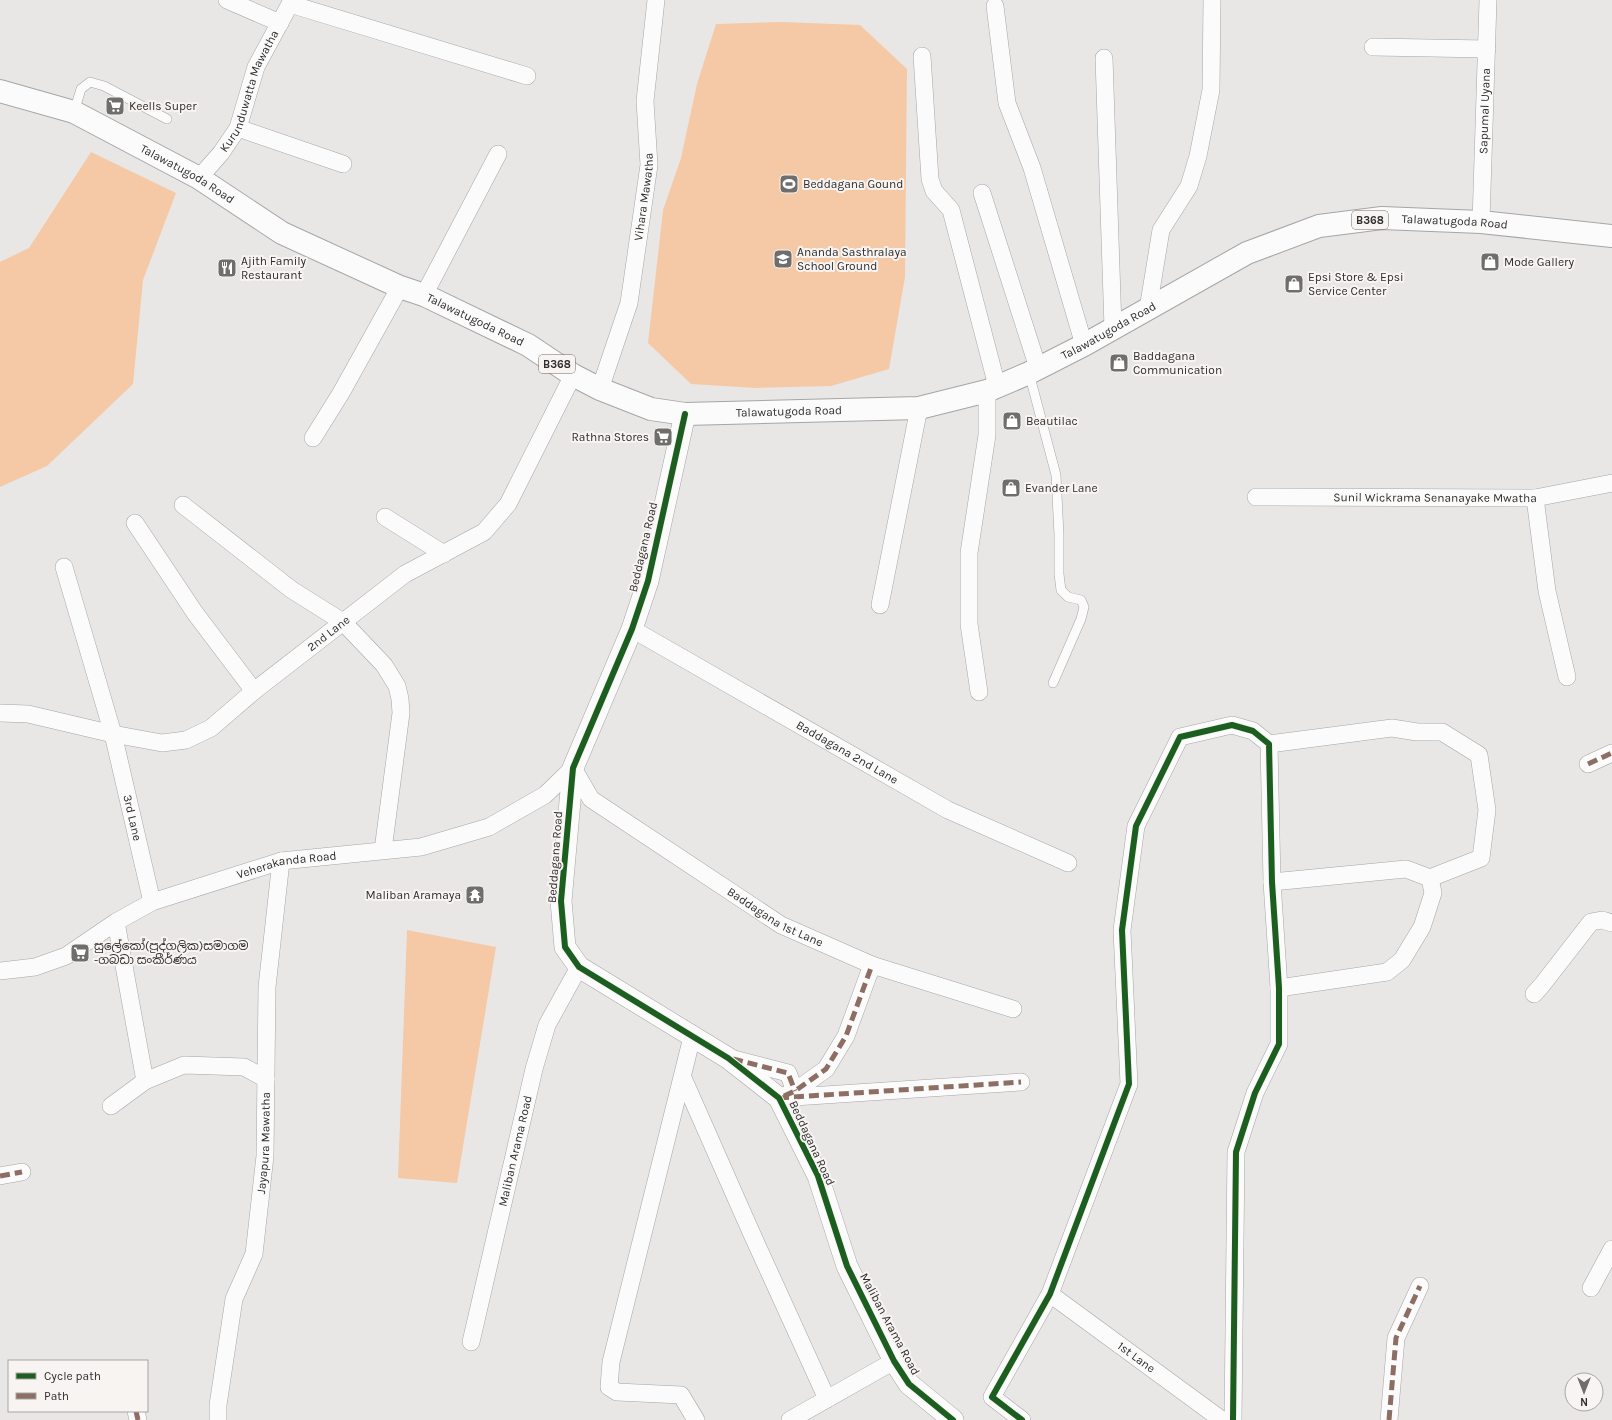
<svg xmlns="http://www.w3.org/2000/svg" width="1612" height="1420" font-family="Karla,'Noto Sans Sinhala',sans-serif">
  <rect width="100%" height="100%" fill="#e9e7e6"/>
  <g fill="#f5c9a5">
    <path d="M 782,22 L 860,25 L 907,69 L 905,277 L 889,369 L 831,386 L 756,388 L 691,384 L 648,343 L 663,210 L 681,158 L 697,84 L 716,24 Z"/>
    <path d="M 91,152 L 176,193 L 143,280 L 133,384 L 47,466 L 0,487 L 0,262 L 29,248 Z"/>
    <path d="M 407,930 L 496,947 L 457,1183 L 398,1178 Z"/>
  </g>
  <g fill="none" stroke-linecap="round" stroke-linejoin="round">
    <defs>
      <g id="service">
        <path d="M 74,112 L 81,89 L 90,82 L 104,86 L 167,119"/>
        <path d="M 1029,373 L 1056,475 L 1059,535 L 1059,574 L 1061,590 L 1068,597 L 1081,600 L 1084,607 L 1081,619 L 1053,683"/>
      </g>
      <g id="minor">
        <path d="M 227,0 L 280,23"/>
        <path d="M 290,4 L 527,76"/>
        <path d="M 995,6 L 1007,103 L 1032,168 L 1084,345"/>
        <path d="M 1373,47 L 1487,49"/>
        <path d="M 922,56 L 930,179 L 934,191 L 951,210 L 997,386"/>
        <path d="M 1104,58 L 1113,328"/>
        <path d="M 238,128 L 343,164"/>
        <path id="s1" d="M 199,178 L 221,153 L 238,128 L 256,67 L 290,4 L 294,0"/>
        <path d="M 982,193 L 1038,368"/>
        <path id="s2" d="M 1481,222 L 1488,0"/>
        <path d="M 424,295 L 498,154"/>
        <path d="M 1148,309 L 1161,230 L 1189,186 L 1198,156 L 1211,90 L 1212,0"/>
        <path id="s3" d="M 600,389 L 629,303 L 649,165 L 645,101 L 656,0"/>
        <path d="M 313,438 L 341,393 L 400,287"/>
        <path id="s4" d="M 1256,497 L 1535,498 L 1612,483"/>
        <path d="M 1535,498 L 1547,591 L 1567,677"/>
        <path d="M 183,505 L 292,590 L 343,622 L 384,665 L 397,686 L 400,699 L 401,713 L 383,850"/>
        <path d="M 385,517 L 444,554"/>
        <path d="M 135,523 L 195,613 L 254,691"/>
        <path id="s5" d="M 64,567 L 113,734 L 152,902"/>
        <path d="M 880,605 L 919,408"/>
        <path id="s6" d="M 632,629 L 948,810 L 1068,863"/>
        <path d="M 979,692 L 969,624 L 969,553 L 987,435 L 987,391"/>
        <path id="s7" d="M 0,713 L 28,714 L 113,734 L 162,743 L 186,740 L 211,728 L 254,691 L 405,574 L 484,532 L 508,504 L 573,375"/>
        <path d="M 1269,744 L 1392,728 L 1417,732 L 1442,732 L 1479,755 L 1487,810 L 1481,858 L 1430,878"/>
        <path d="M 1588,764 L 1612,753"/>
        <path d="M 1272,882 L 1406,869 L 1430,878 L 1433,893 L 1422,927 L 1402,960 L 1387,972 L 1279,988"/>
        <path d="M 116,922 L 145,1081"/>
        <path id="s8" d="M 0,971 L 35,967 L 66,956 L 116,922 L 152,902 L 281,861 L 421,847 L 489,827 L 545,795 L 573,768 L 591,799 L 781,925 L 872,965 L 1013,1009"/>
        <path d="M 1534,994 L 1542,985 L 1591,922 L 1602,920 L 1612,923"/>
        <path d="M 692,1037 L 611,1362 L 609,1387 L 617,1392 L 681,1395 L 696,1420"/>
        <path d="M 730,1058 L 788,1073 L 795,1091"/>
        <path d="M 683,1078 L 751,1232 L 827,1399"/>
        <path d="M 784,1096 L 795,1091 L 826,1069 L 846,1036 L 872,965"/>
        <path d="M 779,1098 L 1021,1082"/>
        <path d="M 111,1106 L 145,1081 L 184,1065 L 244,1067 L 266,1079"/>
        <path d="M 0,1176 L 22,1172"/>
        <path d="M 1591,1288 L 1612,1249"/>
        <path id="s9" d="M 1050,1294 L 1222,1420"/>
        <path id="s10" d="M 471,1342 L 534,1069 L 547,1025 L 579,967"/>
        <path d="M 136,1411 L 138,1420"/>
        <path id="s11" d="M 218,1420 L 218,1405 L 234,1299 L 254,1254 L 265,1156 L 267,987 L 281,861"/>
        <path d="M 790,1420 L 894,1361"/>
        <path d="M 1022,1420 L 992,1397 L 1050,1294 L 1129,1084 L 1122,930 L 1136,826 L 1180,737 L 1232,725 L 1253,731 L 1269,744 L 1272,882 L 1279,988 L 1279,1044 L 1255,1093 L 1236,1152 L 1233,1420"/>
        <path d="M 1389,1420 L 1396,1338 L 1420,1286"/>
      </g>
      <path id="tertiary" d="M 685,414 L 648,581 L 632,629 L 573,768 L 561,901 L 565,947 L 579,967 L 728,1058 L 779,1098 L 818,1176 L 847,1266 L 894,1361 L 909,1384 L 953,1420"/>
      <g id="primary">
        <path id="s12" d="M 0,91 L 74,112 L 199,178 L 282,233 L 400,287 L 424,295 L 528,345 L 573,375 L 600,389 L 651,409 L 685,414 L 919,408 L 987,391 L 1029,373 L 1084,345 L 1247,253 L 1319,226 L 1382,218 L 1481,222 L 1612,236"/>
      </g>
    </defs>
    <use href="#service" stroke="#a6a5a5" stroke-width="10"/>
    <use href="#minor" stroke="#a6a5a5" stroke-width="18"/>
    <use href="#tertiary" stroke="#a6a5a5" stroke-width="22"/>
    <use href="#primary" stroke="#a6a5a5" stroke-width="24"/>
    <use href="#service" stroke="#fcfbfb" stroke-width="9"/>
    <use href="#minor" stroke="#fcfbfb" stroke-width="17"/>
    <use href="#tertiary" stroke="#fcfbfb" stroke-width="21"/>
    <use href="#primary" stroke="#fcfbfb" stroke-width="22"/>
    <g stroke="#8d6e63" stroke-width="5" stroke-dasharray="10 5" stroke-linecap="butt">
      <path d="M 1588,764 L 1612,753"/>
      <path d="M 733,1059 L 788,1073 L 795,1091"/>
      <path d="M 784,1096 L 795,1091 L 826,1069 L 846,1036 L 872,965"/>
      <path d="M 779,1098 L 1021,1082"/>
      <path d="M 0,1176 L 22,1172"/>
      <path d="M 136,1411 L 138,1420"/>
      <path d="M 1389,1420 L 1396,1338 L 1420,1286"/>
    </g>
    <defs>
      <g id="cycleway">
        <path d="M 685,414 L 648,581 L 632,629 L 573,768 L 561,901 L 565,947 L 579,967 L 728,1058 L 779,1098 L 818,1176 L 847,1266 L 894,1361 L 909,1384 L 953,1420"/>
        <path d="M 1022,1420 L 992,1397 L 1050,1294 L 1129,1084 L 1122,930 L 1136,826 L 1180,737 L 1232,725 L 1253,731 L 1269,744 L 1272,882 L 1279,988 L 1279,1044 L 1255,1093 L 1236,1152 L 1233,1420"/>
      </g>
    </defs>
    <use href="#cycleway" stroke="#f7f4f2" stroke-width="8"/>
    <use href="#cycleway" stroke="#1b5e20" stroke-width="6"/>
  </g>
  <defs>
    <symbol id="supermarket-square" viewBox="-11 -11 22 22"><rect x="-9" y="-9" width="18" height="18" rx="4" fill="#6f6e6d" stroke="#f7f4f2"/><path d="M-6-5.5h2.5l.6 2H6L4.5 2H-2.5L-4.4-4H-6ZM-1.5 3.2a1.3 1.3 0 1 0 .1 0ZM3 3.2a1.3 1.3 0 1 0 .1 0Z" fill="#fff"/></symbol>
    <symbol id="stadium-square" viewBox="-11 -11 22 22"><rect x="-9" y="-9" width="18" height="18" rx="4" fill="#6f6e6d" stroke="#f7f4f2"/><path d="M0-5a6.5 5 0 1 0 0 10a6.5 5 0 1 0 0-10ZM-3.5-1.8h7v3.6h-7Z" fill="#fff"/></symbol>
    <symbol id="school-square" viewBox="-11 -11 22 22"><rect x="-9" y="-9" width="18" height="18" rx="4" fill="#6f6e6d" stroke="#f7f4f2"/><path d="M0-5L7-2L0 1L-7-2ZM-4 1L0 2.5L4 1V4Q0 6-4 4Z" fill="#fff"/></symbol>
    <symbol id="shop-square" viewBox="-11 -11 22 22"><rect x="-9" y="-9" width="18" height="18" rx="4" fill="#6f6e6d" stroke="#f7f4f2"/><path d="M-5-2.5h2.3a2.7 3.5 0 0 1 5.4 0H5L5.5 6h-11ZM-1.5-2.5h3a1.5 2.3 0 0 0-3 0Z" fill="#fff"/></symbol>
    <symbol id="restaurant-square" viewBox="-11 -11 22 22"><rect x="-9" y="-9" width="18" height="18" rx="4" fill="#6f6e6d" stroke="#f7f4f2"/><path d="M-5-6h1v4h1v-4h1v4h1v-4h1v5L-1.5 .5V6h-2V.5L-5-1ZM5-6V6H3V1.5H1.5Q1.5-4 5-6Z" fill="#fff"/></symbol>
    <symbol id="temple-square" viewBox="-11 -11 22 22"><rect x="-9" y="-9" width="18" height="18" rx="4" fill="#6f6e6d" stroke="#f7f4f2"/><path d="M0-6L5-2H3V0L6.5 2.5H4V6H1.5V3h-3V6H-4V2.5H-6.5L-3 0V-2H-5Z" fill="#fff"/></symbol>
  </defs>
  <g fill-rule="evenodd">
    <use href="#supermarket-square" x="104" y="95" width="22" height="22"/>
    <use href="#stadium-square" x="778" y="173" width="22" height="22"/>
    <use href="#school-square" x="772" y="248" width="22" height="22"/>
    <use href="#shop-square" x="1479" y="251" width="22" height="22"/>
    <use href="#restaurant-square" x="216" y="257" width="22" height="22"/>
    <use href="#shop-square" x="1283" y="273" width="22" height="22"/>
    <use href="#shop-square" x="1108" y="352" width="22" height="22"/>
    <use href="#shop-square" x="1001" y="410" width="22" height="22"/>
    <use href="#supermarket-square" x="652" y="426" width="22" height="22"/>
    <use href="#shop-square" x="1000" y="477" width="22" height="22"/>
    <use href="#temple-square" x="464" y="884" width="22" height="22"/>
    <use href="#supermarket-square" x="69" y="942" width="22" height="22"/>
  </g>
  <g text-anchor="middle" stroke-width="4" stroke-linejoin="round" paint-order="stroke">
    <g fill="#f7f4f2" stroke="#6a6967" stroke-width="1">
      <rect x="1352" y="211" width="36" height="18" rx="3"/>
      <rect x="539" y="355" width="36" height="18" rx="3"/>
    </g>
    <g font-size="11" font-weight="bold" fill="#2e2d2c">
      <text x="1370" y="224">B368</text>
      <text x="557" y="368">B368</text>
    </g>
    <g font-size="12" fill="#2e2d2c" stroke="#f7f4f2">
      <text dy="4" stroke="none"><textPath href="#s1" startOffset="102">Kurunduwatta Mawatha</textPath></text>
      <text dy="4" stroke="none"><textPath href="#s2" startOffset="111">Sapumal Uyana</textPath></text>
      <text dy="4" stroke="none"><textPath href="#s12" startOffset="206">Talawatugoda Road</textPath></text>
      <text dy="4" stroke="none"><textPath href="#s3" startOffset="198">Vihara Mawatha</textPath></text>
      <text dy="4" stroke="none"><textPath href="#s12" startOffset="1574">Talawatugoda Road</textPath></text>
      <text dy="4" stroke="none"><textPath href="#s12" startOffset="530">Talawatugoda Road</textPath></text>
      <text dy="4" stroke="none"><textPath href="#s12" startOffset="1202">Talawatugoda Road</textPath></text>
      <text dy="4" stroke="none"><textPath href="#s12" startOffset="866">Talawatugoda Road</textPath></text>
      <text dy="4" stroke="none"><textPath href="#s4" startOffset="179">Sunil Wickrama Senanayake Mwatha</textPath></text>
      <text transform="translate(643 547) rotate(-77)" y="4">Beddagana Road</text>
      <text dy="4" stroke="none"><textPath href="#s7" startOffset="368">2nd Lane</textPath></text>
      <text dy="4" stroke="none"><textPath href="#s6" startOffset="248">Baddagana 2nd Lane</textPath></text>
      <text dy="4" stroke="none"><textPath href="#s5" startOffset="260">3rd Lane</textPath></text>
      <text transform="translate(555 857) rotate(-86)" y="4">Beddagana Road</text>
      <text dy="4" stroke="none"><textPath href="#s8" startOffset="310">Veherakanda Road</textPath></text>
      <text dy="4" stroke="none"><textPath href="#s8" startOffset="875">Baddagana 1st Lane</textPath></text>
      <text dy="4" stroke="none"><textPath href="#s11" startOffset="283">Jayapura Mawatha</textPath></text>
      <text transform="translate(812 1143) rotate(65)" y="4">Beddagana Road</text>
      <text dy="4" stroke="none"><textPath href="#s10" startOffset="196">Maliban Arama Road</textPath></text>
      <text transform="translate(890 1324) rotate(62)" y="4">Maliban Arama Road</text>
      <text dy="4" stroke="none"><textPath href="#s9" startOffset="107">1st Lane</textPath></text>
    </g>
    <g font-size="12" fill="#2e2d2c" stroke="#f7f4f2" text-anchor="start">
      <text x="129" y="110">Keells Super</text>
      <text x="803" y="188">Beddagana Gound</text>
      <text x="797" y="256">Ananda Sasthralaya<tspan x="797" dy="14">School Ground</tspan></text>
      <text x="241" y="265">Ajith Family<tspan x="241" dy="14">Restaurant</tspan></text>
      <text x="1504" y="266">Mode Gallery</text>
      <text x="1308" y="281">Epsi Store &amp; Epsi<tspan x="1308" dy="14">Service Center</tspan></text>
      <text x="1133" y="360">Baddagana<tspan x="1133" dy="14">Communication</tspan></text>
      <text x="1026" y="425">Beautilac</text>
      <text x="649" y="441" text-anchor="end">Rathna Stores</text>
      <text x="1025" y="492">Evander Lane</text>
      <text x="461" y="899" text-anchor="end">Maliban Aramaya</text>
      <text x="94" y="950">සුලේකෝ(පුද්ගලික)සමාගම<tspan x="94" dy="14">-ගබඩා සංකීර්ණය</tspan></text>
    </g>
  </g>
  <rect x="8" y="1360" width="140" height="52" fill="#f7f4f2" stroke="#a7a4a3"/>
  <rect x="16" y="1373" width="20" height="6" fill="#1b5e20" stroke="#a7a4a3"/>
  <text x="44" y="1380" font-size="12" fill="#2e2d2c">Cycle path</text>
  <rect x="16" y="1393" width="20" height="6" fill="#8d6e63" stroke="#a7a4a3"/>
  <text x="44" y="1400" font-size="12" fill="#2e2d2c">Path</text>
  <g transform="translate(1584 1392) rotate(180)"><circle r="19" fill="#f7f4f2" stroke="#a7a4a3"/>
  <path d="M0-3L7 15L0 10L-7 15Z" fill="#6f6e6d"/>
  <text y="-6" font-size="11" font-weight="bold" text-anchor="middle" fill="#2e2d2c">N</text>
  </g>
</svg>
